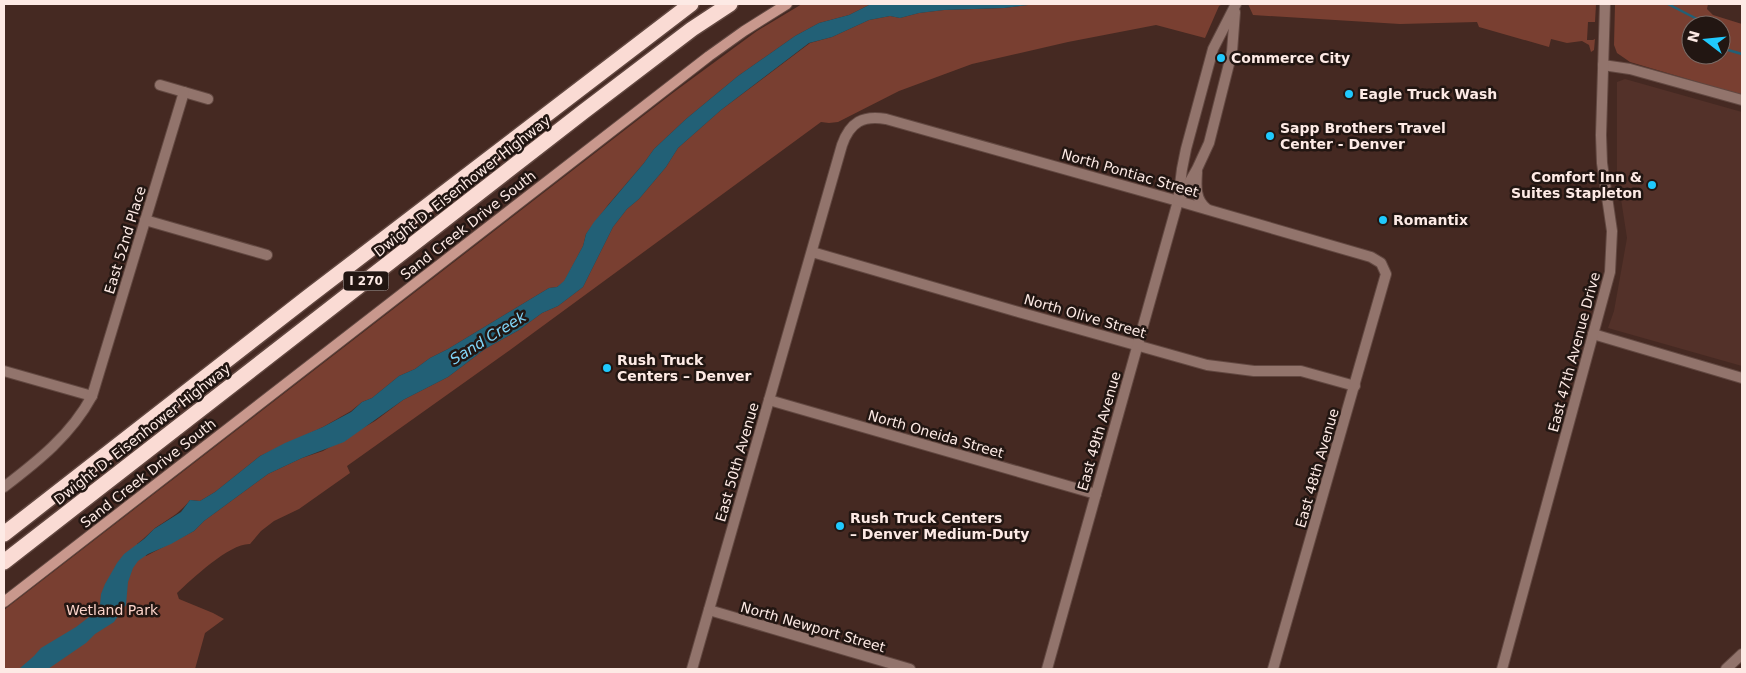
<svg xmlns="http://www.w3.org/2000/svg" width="1746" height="673" font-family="'DejaVu Sans',sans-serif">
  <rect width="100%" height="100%" fill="#452922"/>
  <path fill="#533129" d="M 1625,79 L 1742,112 L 1742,366 L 1608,328 L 1614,311 L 1627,238 L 1617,173 L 1617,82 Z"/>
  <g fill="#793f31" fill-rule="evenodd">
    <path d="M 802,4 L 871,4 L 849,15 L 819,23 L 795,36 L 738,76 L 686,119 L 654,149 L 644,163 L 608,205 L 586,234 L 583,246 L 564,282 L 557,287 L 549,288 L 534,297 L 448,349 L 430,358 L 415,369 L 399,376 L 372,398 L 362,402 L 351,411 L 323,427 L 260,456 L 215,492 L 200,501 L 190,500 C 179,514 170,518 155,528 C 149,533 144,539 137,544 L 146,556 L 194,531 L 204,521 L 268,474 L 302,458 L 323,451 L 375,421 L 403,400 L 448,377 L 485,349 L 519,330 L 542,313 L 558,306 L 583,287 L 613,227 L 627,209 L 639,199 L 666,167 L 678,148 L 721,110 L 810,43 L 832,37 L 869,20 L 890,16 L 900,18 L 919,13 L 944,10 L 1004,8 L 1036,4 L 1223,4 L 1219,6 L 1205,38 L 1156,25 L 1068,42 L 972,64 L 899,91 L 838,122 L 829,123 L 821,122 L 510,350 L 347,466 L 350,473 L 299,509 L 274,521 L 261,531 L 250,544 C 230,543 192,579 177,593 L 179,599 L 213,613 L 224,619 L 205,633 L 195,669 L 4,669 L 4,610 L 674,92 L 757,31 Z"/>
    <path d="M 1248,4 L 1596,4 L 1595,22 L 1588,22 L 1587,40 L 1593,40 L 1595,39 L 1594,50 L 1591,52 L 1589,45 L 1582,41 L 1567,43 L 1551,39 L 1549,47 L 1479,27 L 1477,22 L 1400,24 L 1253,15 Z"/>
    <path d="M 1615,4 L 1708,4 L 1707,9 L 1713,15 L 1742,24 L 1742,95 L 1630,62 L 1617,53 L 1614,45 ZM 1691,25 L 1721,25 L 1721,55 L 1691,55 Z"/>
  </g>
  <path fill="#226076" d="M 871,4 L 1036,4 L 1004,8 L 944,10 L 919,13 L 900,18 L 890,16 L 869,20 L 832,37 L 809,43 L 721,110 L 678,148 L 666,167 L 639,199 L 627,209 L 613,227 L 583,287 L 558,306 L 542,313 L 519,330 L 485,349 L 448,377 L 403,400 L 344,442 L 302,458 L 268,474 L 204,521 L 194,531 L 171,544 L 148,554 L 138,561 L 133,568 L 128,582 L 126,605 L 114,622 L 95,634 L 86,643 L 48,669 L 19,669 L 34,656 L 41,648 L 76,627 L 93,614 L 100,605 L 101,594 L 105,584 L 117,563 L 124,554 L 144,539 L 154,529 L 181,512 L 190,500 L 200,501 L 215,492 L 260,456 L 285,443 L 323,427 L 351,412 L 362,402 L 372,398 L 399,376 L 415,369 L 430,358 L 448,349 L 534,297 L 549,288 L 557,287 L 564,281 L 583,246 L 586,234 L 594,222 L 644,163 L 654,149 L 686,119 L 738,76 L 795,36 L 819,23 L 849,15 Z"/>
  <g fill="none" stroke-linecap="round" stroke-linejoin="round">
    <g stroke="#226076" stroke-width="2.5">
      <path d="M 1668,4 L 1697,19 L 1703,25"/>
      <path d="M 1721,48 L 1742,54"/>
    </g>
    <defs>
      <g id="minor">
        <path d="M 1603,65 L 1630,69 L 1742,100"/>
        <path d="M 160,85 L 208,99"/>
        <path d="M 145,220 L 267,255"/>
        <path d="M 812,252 L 1015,311 L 1207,365 L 1254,371 L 1301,371 L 1355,386"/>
        <path d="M 1593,334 L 1742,378"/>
        <path d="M 4,371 L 92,396"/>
        <path d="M 769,400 L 1096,494"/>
        <path d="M 4,487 C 38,461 71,435 92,396 L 184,92"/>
        <path d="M 709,610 L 910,669"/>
        <path d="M 692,669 L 842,145 C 850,122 863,115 886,119 L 1178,201 L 1047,669"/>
        <path d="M 1502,669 L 1610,272 L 1612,231 L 1602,163 L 1601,135 L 1605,4"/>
        <path d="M 1726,669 L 1742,654"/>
      </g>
      <g id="tertiary">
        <path d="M 1197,172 C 1196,186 1195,200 1207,209"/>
        <path d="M 1181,197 L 1197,169 L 1209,143 L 1232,52 L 1235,12"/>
        <path d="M 1178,201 L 1371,257 L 1381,263 L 1386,274 L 1273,669"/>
        <path d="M 1178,201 L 1182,169 L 1186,149 L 1213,49 L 1236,4"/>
      </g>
      <path id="secondary" d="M 4,602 L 709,56 L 744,31 L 787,4"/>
      <g id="motorway">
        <path d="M 4,534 L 308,297 L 691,4"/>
        <path d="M 4,562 L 583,112 L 692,29 L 730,4"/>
      </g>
    </defs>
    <use href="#minor" stroke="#624841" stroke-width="12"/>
    <use href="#tertiary" stroke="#624841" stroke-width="12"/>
    <use href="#secondary" stroke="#624841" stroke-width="12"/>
    <use href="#motorway" stroke="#624841" stroke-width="18"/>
    <use href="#minor" stroke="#92746c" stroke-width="10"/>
    <use href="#tertiary" stroke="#92746c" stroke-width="10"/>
    <use href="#secondary" stroke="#c9988d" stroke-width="10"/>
    <use href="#motorway" stroke="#fadbd4" stroke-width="15"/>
  </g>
  <g fill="#20c9fd" stroke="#221612" stroke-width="2">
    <circle cx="1221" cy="58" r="5"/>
    <circle cx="1349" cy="94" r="5"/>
    <circle cx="1270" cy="136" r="5"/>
    <circle cx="1652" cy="185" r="5"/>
    <circle cx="1383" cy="220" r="5"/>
    <circle cx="607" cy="368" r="5"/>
    <circle cx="840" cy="526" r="5"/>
  </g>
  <g text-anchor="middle" stroke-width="5" stroke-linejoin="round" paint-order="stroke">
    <rect fill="#221612" stroke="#bbaaa6" stroke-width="1" x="343.5" y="271.5" width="45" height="19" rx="4"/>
    <g font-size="12" font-weight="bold" fill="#fdeae5">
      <text x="366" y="285">I 270</text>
    </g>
    <g font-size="14" font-weight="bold" fill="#fdeae5" stroke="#221612" text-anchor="start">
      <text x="1231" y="63">Commerce City</text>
      <text x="1359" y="99">Eagle Truck Wash</text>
      <text x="1280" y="133">Sapp Brothers Travel<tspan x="1280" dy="16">Center - Denver</tspan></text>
      <text x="1642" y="182" text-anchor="end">Comfort Inn &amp;<tspan x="1642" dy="16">Suites Stapleton</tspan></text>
      <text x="1393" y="225">Romantix</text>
      <text x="617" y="365">Rush Truck<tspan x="617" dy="16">Centers – Denver</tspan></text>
      <text x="850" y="523">Rush Truck Centers<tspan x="850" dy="16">– Denver Medium-Duty</tspan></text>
    </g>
    <g font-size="14" fill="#fdeae5" stroke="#221612">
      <text transform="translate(1130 173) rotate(16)" y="5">North Pontiac Street</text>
      <text transform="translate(462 186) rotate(-38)" y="5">Dwight D. Eisenhower Highway</text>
      <text transform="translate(468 225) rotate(-38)" y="5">Sand Creek Drive South</text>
      <text transform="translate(125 240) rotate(-73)" y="5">East 52nd Place</text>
      <text transform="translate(1085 316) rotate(16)" y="5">North Olive Street</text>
      <text transform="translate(1574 352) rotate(-75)" y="5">East 47th Avenue Drive</text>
      <text transform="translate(1099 431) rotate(-74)" y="5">East 49th Avenue</text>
      <text transform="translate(142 434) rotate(-38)" y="5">Dwight D. Eisenhower Highway</text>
      <text transform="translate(936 434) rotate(16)" y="5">North Oneida Street</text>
      <text transform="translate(737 462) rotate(-74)" y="5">East 50th Avenue</text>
      <text transform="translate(1317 468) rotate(-74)" y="5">East 48th Avenue</text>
      <text transform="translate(148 473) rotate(-38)" y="5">Sand Creek Drive South</text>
      <text transform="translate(813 627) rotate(16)" y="5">North Newport Street</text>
    </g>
    <g font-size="14" fill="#fcd3c9" stroke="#221612">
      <text x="112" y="615">Wetland Park</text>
    </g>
    <g font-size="15" font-style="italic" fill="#80d5f8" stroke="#221612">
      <text transform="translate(488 338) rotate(-32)" y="5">Sand Creek</text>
    </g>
  </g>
  <rect width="1746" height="673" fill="none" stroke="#fdeae5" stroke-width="10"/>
  <g transform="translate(1706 40) rotate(286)"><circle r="24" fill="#221612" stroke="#7a6b66"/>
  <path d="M0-4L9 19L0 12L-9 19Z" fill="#20c9fd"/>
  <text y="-8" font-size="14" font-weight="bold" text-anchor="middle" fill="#fdeae5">N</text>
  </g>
</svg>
